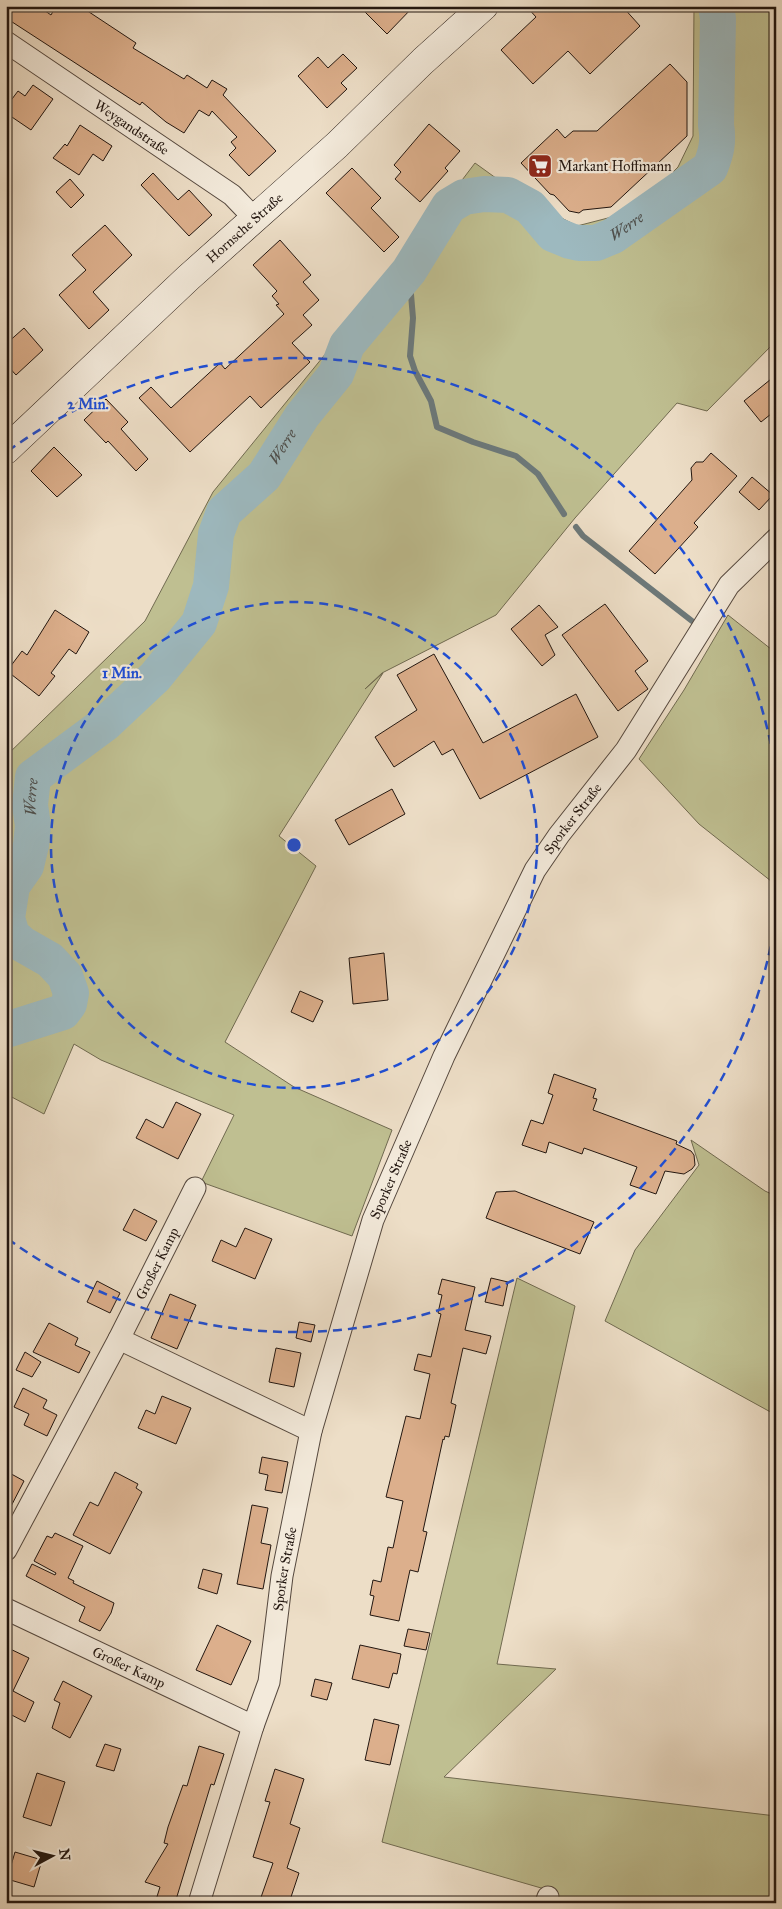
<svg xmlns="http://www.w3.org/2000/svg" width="782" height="1909" font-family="'IM FELL Great Primer',serif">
  <rect width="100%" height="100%" fill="#eddec7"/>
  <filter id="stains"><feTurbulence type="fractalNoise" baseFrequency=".004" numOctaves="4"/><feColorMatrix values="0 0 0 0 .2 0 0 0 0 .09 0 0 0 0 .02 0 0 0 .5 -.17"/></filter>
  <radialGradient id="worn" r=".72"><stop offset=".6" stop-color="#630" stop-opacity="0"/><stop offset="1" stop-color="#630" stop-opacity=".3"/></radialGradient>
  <g fill="#bfbf91" stroke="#706a50">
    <path d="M 694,6 L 776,6 L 776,341 L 707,411 L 677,403 L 575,518 L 496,615 L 382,673 L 365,689 L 383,673 L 279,836 L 316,866 L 225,1042 L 294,1087 L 392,1130 L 352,1236 L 201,1182 L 234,1115 L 101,1060 L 74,1044 L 44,1114 L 6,1094 L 6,756 L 145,621 L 213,492 L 397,266 L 417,284 L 400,262 L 475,163 L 525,199 L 577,226 L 635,211 L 678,167 L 693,136 Z"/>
    <path d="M 728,615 L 776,653 L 776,885 L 699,824 L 639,759 L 684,690 Z"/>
    <path d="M 691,1140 L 765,1191 L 776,1196 L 776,1415 L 605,1321 L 635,1250 L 699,1165 Z"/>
    <path d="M 517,1278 L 575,1306 L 497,1664 L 556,1669 L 444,1777 L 776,1816 L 776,1903 L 556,1903 L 555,1892 L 382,1842 Z"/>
  </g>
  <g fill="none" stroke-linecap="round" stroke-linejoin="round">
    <g stroke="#6c7879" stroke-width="6">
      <path d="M 409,271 L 413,318 L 410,356 L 415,371 L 431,401 L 437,427 L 473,442 L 516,456 L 538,474 L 564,514"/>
      <path d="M 576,527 L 583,536 L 692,621"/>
    </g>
    <path stroke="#9db9bf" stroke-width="36" id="s1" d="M 6,1030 L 63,1012 L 69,1004 L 71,993 L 65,976 L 50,960 L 22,944 L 12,935 L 7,918 L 12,886 L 26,866 L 31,845 L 33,826 L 30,805 L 33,777 L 106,723 L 155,677 L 199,623 L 211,586 L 216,534 L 224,512 L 264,476 L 302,416 L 336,374 L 347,345 L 409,271 L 449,206 L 464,197 L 484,194 L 508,195 L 530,207 L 553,234 L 570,241 L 579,243 L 596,243 L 613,236 L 710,168 C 716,153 719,142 716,125 L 718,19 L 716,6"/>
  </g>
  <g fill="#dcaf8c" stroke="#221610">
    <path d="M 6,6 L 38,6 L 51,15 L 56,6 L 80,6 L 136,43 L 133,48 L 184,79 L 187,75 L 207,88 L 212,80 L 227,89 L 223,95 L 276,151 L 249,176 L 229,155 L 236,148 L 231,142 L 237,137 L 212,111 L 209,116 L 199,110 L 184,133 L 166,122 L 142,102 L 140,105 L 6,18 Z"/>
    <path d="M 359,6 L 414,6 L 387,34 Z"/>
    <path d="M 526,6 L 622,6 L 640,26 L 590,74 L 568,51 L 533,84 L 501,50 L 536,17 Z"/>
    <path d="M 343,54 L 357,68 L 341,83 L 347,89 L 327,108 L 298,76 L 318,57 L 328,68 Z"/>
    <path d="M 670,64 L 687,82 L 687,136 L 611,207 L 583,210 L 579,213 L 569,211 L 554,195 L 550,194 L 521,163 L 557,129 L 565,138 L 573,131 L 597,131 Z"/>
    <path d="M 33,85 L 53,99 L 31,130 L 6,113 L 6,107 L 18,91 L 25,96 Z"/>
    <path d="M 429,124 L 460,151 L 445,168 L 448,171 L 420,202 L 395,179 L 401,172 L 394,165 Z"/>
    <path d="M 80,125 L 112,146 L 103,161 L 93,154 L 79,175 L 53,158 L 65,144 L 67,146 Z"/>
    <path d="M 352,168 L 381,198 L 371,208 L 399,237 L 384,252 L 326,193 Z"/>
    <path d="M 153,173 L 178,200 L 189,190 L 212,215 L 189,236 L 141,185 Z"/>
    <path d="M 70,179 L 84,195 L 71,208 L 56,192 Z"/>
    <path d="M 105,225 L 132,255 L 93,292 L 109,310 L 89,329 L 59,295 L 86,270 L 72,255 Z"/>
    <path d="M 280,240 L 311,275 L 303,282 L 319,300 L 303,315 L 312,325 L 292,343 L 310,362 L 261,408 L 250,396 L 190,452 L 139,398 L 151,387 L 171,408 L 220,363 L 225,369 L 284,314 L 276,305 L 279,304 L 272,296 L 277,291 L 253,265 Z"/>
    <path d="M 24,328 L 43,350 L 16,375 L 6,364 L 6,344 Z"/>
    <path d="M 776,375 L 776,410 L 761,422 L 744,401 Z"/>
    <path d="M 106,399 L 128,422 L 121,429 L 148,459 L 136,471 L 108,441 L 106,443 L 84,420 Z"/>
    <path d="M 54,447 L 82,475 L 57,497 L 31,471 Z"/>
    <path d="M 711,453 L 737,476 L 694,523 L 698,527 L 655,574 L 629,551 L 692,480 L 691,468 L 696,462 L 703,462 Z"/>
    <path d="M 752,477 L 773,495 L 759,510 L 739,492 Z"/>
    <path d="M 605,604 L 648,661 L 635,671 L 648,689 L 618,711 L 562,635 Z"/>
    <path d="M 539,605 L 558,627 L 545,635 L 555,655 L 542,666 L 511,629 Z"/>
    <path d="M 55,610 L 89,632 L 76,654 L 69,649 L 51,673 L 55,676 L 39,696 L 7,671 L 22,651 L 27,655 Z"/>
    <path d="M 434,654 L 483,743 L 576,694 L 598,737 L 480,799 L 453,749 L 442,755 L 434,741 L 394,767 L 375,737 L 417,710 L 397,675 Z"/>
    <path d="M 392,789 L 405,814 L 349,845 L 335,820 Z"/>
    <path d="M 384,953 L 388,1000 L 353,1004 L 349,958 Z"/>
    <path d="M 300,991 L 323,1001 L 313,1022 L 291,1012 Z"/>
    <path d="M 554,1074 L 596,1089 L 593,1098 L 597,1099 L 593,1110 L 677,1141 L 676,1144 L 691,1151 L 694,1155 L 695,1165 L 692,1169 L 684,1174 L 665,1171 L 656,1194 L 630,1185 L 637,1167 L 584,1148 L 582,1154 L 549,1142 L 546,1153 L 522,1145 L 531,1120 L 543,1124 L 553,1095 L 548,1093 Z"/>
    <path d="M 176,1102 L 201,1114 L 178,1159 L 136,1138 L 146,1119 L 163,1128 Z"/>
    <path d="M 515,1191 L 594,1222 L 580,1254 L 486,1218 L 496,1192 Z"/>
    <path d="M 134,1209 L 157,1221 L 146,1241 L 123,1230 Z"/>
    <path d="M 245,1228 L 272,1239 L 255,1279 L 212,1261 L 221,1240 L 236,1247 Z"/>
    <path d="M 491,1278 L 508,1282 L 503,1306 L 485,1302 Z"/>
    <path d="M 442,1279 L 475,1287 L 465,1330 L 491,1336 L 486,1354 L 463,1348 L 451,1403 L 456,1405 L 449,1437 L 445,1436 L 444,1440 L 443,1439 L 423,1531 L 427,1532 L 418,1572 L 410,1570 L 399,1621 L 370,1615 L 374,1596 L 370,1595 L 373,1580 L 381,1582 L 388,1547 L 393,1548 L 403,1501 L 386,1497 L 406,1416 L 420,1419 L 430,1374 L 414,1370 L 418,1354 L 431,1357 L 441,1314 L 438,1313 L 442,1295 L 438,1294 Z"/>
    <path d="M 97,1281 L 120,1293 L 110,1313 L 87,1302 Z"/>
    <path d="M 170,1294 L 196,1305 L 177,1349 L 151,1338 Z"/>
    <path d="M 299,1322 L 315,1325 L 311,1342 L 296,1338 Z"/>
    <path d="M 49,1323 L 78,1338 L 75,1345 L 90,1352 L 79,1373 L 33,1352 Z"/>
    <path d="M 276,1348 L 301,1353 L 294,1387 L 269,1382 Z"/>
    <path d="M 25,1352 L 41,1362 L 32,1377 L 16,1370 Z"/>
    <path d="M 23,1388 L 47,1400 L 43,1408 L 57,1415 L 47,1436 L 24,1425 L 29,1414 L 14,1407 Z"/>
    <path d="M 162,1396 L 191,1408 L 176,1444 L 138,1428 L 146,1410 L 155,1414 Z"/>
    <path d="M 262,1457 L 288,1462 L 282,1493 L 265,1490 L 268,1475 L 259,1473 Z"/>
    <path d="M 6,1471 L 24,1481 L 6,1516 Z"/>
    <path d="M 115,1472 L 138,1484 L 136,1488 L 142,1492 L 110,1554 L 73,1535 L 90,1502 L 98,1506 Z"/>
    <path d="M 252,1505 L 268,1508 L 261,1543 L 271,1545 L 263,1589 L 237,1584 Z"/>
    <path d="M 55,1533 L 83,1546 L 68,1578 L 74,1581 L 73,1583 L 114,1603 L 111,1613 L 100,1631 L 79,1621 L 85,1607 L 26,1576 L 32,1564 L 55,1575 L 56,1573 L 34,1561 L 47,1536 L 52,1538 Z"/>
    <path d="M 203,1569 L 222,1574 L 217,1594 L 198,1588 Z"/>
    <path d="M 217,1625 L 251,1641 L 231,1685 L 196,1670 Z"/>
    <path d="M 408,1629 L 430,1633 L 426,1650 L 404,1646 Z"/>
    <path d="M 360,1645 L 401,1654 L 397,1674 L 393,1673 L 389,1688 L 352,1679 Z"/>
    <path d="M 6,1647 L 29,1658 L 13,1691 L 34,1702 L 25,1722 L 6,1712 Z"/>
    <path d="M 315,1679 L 332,1683 L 327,1700 L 311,1696 Z"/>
    <path d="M 63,1681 L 92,1696 L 70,1738 L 52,1728 L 60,1703 L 54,1700 Z"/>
    <path d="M 374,1719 L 399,1725 L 390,1765 L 365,1760 Z"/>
    <path d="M 105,1744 L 121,1749 L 114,1771 L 96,1766 Z"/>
    <path d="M 199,1746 L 224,1754 L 214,1785 L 211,1784 L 175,1903 L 155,1903 L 160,1887 L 145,1882 L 168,1844 L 164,1843 L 168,1827 L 183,1785 L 187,1786 Z"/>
    <path d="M 275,1769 L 304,1779 L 290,1824 L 300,1828 L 287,1868 L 299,1873 L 289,1903 L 259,1903 L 273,1863 L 253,1857 L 270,1802 L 265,1801 Z"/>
    <path d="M 37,1773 L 65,1782 L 51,1826 L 23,1817 Z"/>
    <path d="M 15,1852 L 42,1860 L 34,1887 L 7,1879 Z"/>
  </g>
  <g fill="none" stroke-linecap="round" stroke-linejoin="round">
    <defs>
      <g id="minor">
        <path id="s2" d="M 6,42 L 232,195 L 255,219"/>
        <path d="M 119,1339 L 311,1431"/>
        <path id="s3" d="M 6,1550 L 119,1339 L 195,1188"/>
        <path id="s4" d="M 6,1609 L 253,1726"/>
        <path id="s5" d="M 199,1903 L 253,1726 L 269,1682 L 282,1576 L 311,1431 L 373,1220 L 444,1056 L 535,870 L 559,835 L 626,750 L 729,585 L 776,539"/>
        <path d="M 546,1903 L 548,1897"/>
      </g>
      <g id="secondary">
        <path id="s6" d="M 6,450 L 188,278 L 337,145 L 423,61 L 484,6"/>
      </g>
    </defs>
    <use href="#minor" stroke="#55483e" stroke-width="23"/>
    <use href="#secondary" stroke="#221610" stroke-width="29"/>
    <use href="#minor" stroke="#f3eadb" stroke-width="21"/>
    <use href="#secondary" stroke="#f3eadb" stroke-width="28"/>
  </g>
  <g fill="none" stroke="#1d4ed8" stroke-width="2.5" stroke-dasharray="9 6">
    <circle cx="294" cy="845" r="243"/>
    <path d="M776 917A487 487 0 0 1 8 1239M8 451A487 487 0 0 1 776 773"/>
  </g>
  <defs>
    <symbol id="supermarket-square" viewBox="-11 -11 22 22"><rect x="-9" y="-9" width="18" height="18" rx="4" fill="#8f2418" stroke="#f3eadb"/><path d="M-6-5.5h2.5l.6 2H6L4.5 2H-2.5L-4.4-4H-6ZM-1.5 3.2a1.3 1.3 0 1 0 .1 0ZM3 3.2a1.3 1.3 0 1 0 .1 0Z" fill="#fff"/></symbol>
  </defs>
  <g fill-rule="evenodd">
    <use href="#supermarket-square" x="526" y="152" width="28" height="28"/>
  </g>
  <g text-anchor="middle" stroke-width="4.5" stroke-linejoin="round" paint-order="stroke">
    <g font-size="14" fill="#221610" stroke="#f3eadb">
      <text dy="5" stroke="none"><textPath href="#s2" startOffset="152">Weygandstraße</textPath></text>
      <text dy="5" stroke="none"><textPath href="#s6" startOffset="326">Hornsche Straße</textPath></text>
      <text dy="5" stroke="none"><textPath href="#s5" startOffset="1156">Sporker Straße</textPath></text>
      <text dy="5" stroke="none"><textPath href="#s5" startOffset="751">Sporker Straße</textPath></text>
      <text dy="5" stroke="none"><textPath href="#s3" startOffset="324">Großer Kamp</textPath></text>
      <text dy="5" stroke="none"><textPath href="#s5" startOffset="346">Sporker Straße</textPath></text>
      <text dy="5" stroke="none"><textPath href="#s4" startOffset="136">Großer Kamp</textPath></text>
    </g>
    <g font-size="14" fill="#221610" stroke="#f3eadb" text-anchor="start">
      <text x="558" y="171">Markant Hoffmann</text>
    </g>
    <g font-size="15" font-style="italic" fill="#4d4f4d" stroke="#f3eadb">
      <text dy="5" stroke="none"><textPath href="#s1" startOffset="1258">Werre</textPath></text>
      <text dy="5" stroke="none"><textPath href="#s1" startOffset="762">Werre</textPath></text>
      <text dy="5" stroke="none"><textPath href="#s1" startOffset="311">Werre</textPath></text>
    </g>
  </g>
  <circle cx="294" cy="845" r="8" fill="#1d4ed8" stroke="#f3eadb" stroke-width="2.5"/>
  <g font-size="15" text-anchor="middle" font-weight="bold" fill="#1d4ed8" stroke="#f3eadb" stroke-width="4.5" stroke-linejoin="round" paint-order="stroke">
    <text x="88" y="409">2 Min.</text>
    <text x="122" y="678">1 Min.</text>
  </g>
  <rect width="782" height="1909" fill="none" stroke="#eddec7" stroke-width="25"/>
  <rect x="8" y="8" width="767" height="1894" fill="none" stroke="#221610" stroke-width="2.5"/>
  <rect x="12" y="12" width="757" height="1884" fill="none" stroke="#221610"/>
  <g transform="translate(52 1856) rotate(83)" stroke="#f3eadb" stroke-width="4" paint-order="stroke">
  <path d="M0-4L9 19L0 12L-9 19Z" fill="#221610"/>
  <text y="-8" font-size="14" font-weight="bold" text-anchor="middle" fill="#221610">N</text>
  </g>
  <rect width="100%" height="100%" filter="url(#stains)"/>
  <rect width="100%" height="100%" fill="url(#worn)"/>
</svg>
